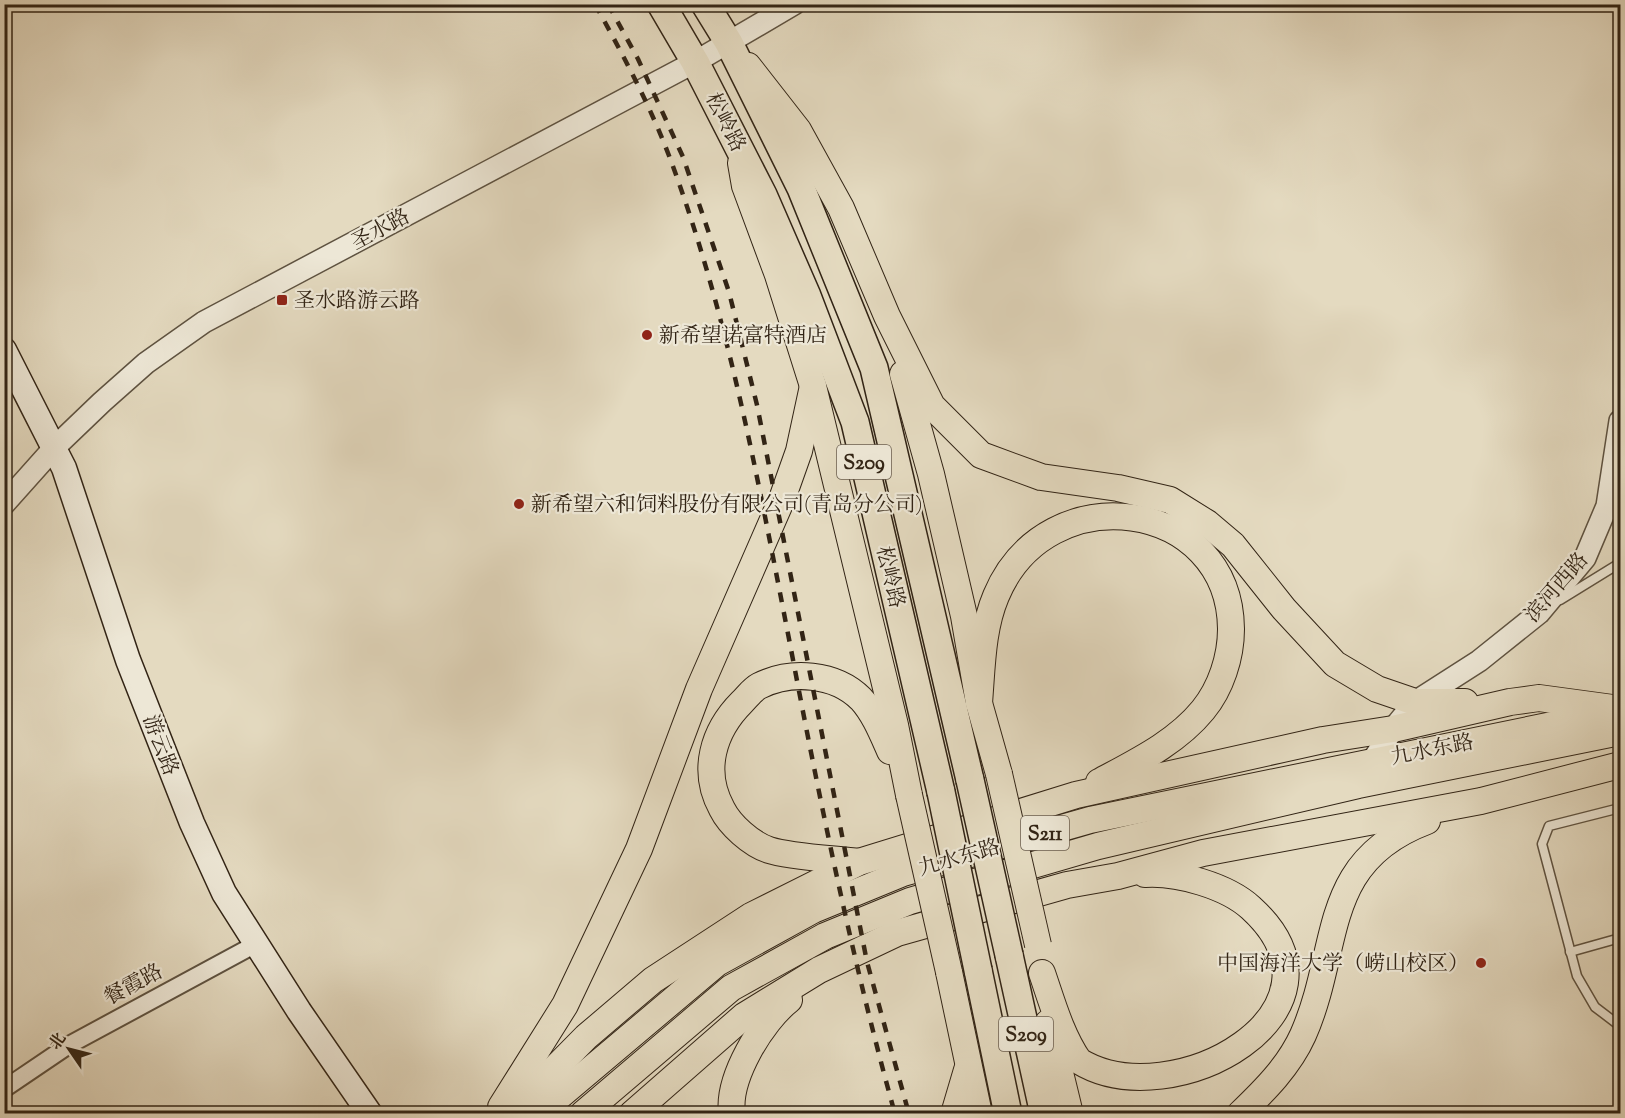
<svg xmlns="http://www.w3.org/2000/svg" width="1625" height="1118" font-family="'Sorts Mill Goudy','Noto Serif SC',serif">
  <rect width="100%" height="100%" fill="#e4dac0"/>
  <filter id="stains"><feTurbulence type="fractalNoise" baseFrequency=".00333" numOctaves="4"/><feColorMatrix values="0 0 0 0 .2 0 0 0 0 .09 0 0 0 0 .02 0 0 0 .5 -.17"/></filter>
  <radialGradient id="worn" r=".72"><stop offset=".6" stop-color="#630" stop-opacity="0"/><stop offset="1" stop-color="#630" stop-opacity=".3"/></radialGradient>
  <g fill="none" stroke-linecap="round" stroke-linejoin="round">
    <defs>
      <g id="service">
        <path d="M 1560,600 L 1620,563"/>
        <path d="M 1620,808 L 1549,826 L 1542,844 L 1577,976 L 1595,1007 L 1620,1026"/>
        <path d="M 1570,952 L 1620,938"/>
      </g>
      <path id="minor" d="M 4,1089 L 69,1045 L 256,944"/>
      <g id="tertiary">
        <path d="M 4,504 L 54,448 L 102,402 L 146,363 L 204,322 L 695,62 L 794,4"/>
        <path d="M 1366,771 L 1393,729 L 1415,702 L 1479,661 L 1539,613 L 1585,558 L 1607,506 L 1620,421"/>
      </g>
      <path id="secondary" d="M 4,350 L 64,468 L 128,660 L 192,823 L 224,893 L 299,1011 L 370,1114"/>
      <g id="primary">
        <path d="M 748,66 L 798,130 L 841,208 L 887,316 L 932,406 L 981,455 L 1041,477 L 1118,488 L 1170,500 L 1207,523 L 1233,545 L 1284,609 L 1335,664 L 1377,689 L 1415,702 L 1465,702"/>
        <path d="M 741,163 L 745,186 L 778,275 L 813,386 L 895,725 L 909,795"/>
        <path d="M 903,374 L 931,474 L 964,616 L 979,703 L 999,774"/>
        <path d="M 979,703 C 982,667 982,629 996,596 C 1047,473 1230,499 1231,629 C 1231,657 1221,688 1203,710 C 1176,743 1136,762 1099,782"/>
        <path d="M 859,862 C 835,859 790,857 769,850 C 751,844 730,825 722,809 C 701,771 713,731 742,702 C 747,697 753,689 759,686 C 791,670 835,673 861,699 C 874,713 882,733 890,751"/>
        <path d="M 949,972 L 979,1114"/>
        <path d="M 1042,973 C 1052,1002 1061,1035 1079,1061 C 1172,1118 1364,1011 1251,908 C 1227,886 1178,872 1145,874"/>
        <path d="M 1048,1023 L 1070,1114"/>
        <path d="M 501,1107 L 565,1005 L 639,849 L 699,689 L 782,499 L 799,451 L 813,386"/>
        <path d="M 510,1114 L 586,1037 L 653,980 L 751,916 L 859,862 L 1076,795 L 1323,740 L 1393,729 L 1510,702 L 1539,698 L 1620,709"/>
        <path d="M 538,1114 L 717,963 L 813,910 L 903,873 L 1090,820 L 1611,713"/>
        <path d="M 583,1114 L 731,988 L 825,936 L 910,901 L 1098,846 L 1358,785 L 1620,732"/>
        <path d="M 632,1114 L 744,1016 L 819,970 L 897,933 L 1067,885 L 1118,876 L 1203,853 L 1481,801 L 1620,765"/>
        <path d="M 732,1114 C 727,1078 762,1021 789,1000"/>
        <path d="M 954,1114 L 967,1070"/>
        <path d="M 1240,1114 C 1265,1090 1289,1066 1303,1035 C 1342,947 1318,862 1427,821"/>
      </g>
      <g id="trunk">
        <path d="M 661,4 L 695,62 L 763,195 L 807,296 L 855,422 L 941,792"/>
        <path d="M 705,4 L 729,43 L 801,188 L 874,368 L 970,780"/>
        <path d="M 1009,955 L 1044,1114"/>
        <path d="M 978,970 L 1008,1114"/>
      </g>
    </defs>
    <use href="#service" stroke="#5e5240" stroke-width="11"/>
    <use href="#minor" stroke="#5e5240" stroke-width="20"/>
    <use href="#tertiary" stroke="#5e5240" stroke-width="24"/>
    <use href="#secondary" stroke="#322415" stroke-width="27"/>
    <use href="#primary" stroke="#322415" stroke-width="28"/>
    <use href="#trunk" stroke="#322415" stroke-width="30"/>
    <use href="#service" stroke="#ede7d6" stroke-width="8"/>
    <use href="#minor" stroke="#ede7d6" stroke-width="16"/>
    <use href="#tertiary" stroke="#ede7d6" stroke-width="21"/>
    <use href="#secondary" stroke="#ede7d6" stroke-width="24"/>
    <use href="#primary" stroke="#e4dac0" stroke-width="26"/>
    <use href="#trunk" stroke="#e4dac0" stroke-width="27"/>
    <g stroke="#322415" stroke-width="4.5" stroke-dasharray="10 10" stroke-linecap="butt">
      <path d="M 595,4 C 623,55 651,107 671,161 C 729,318 758,481 790,644 C 820,802 852,959 895,1114"/>
      <path d="M 608,4 L 638,59 L 683,157 L 729,292 L 757,405 L 867,962 L 909,1114"/>
    </g>
    <defs>
      <g id="primary-bridge">
        <path d="M 999,774 L 1038,945"/>
        <path d="M 909,795 L 949,972"/>
      </g>
      <g id="trunk-bridge">
        <path d="M 970,780 L 1009,955"/>
        <path d="M 941,792 L 978,970"/>
      </g>
    </defs>
    <use href="#primary-bridge" stroke="#322415" stroke-width="28" stroke-linecap="butt"/>
    <use href="#trunk-bridge" stroke="#322415" stroke-width="30" stroke-linecap="butt"/>
    <use href="#primary-bridge" stroke="#e4dac0" stroke-width="26"/>
    <use href="#trunk-bridge" stroke="#e4dac0" stroke-width="27"/>
  </g>
  <g fill="#8f2418" stroke="#ede7d6" stroke-width="2">
    <rect x="276" y="294" width="12" height="12" rx="3"/>
    <circle cx="647" cy="335" r="6"/>
    <circle cx="519" cy="504" r="6"/>
    <circle cx="1481" cy="963" r="6"/>
  </g>
  <g text-anchor="middle" stroke-width="4.5" stroke-linejoin="round" paint-order="stroke">
    <g fill="#ede7d6" stroke="#6a5e4f" stroke-width="1.5">
      <rect x="837" y="445" width="54" height="34" rx="4.5"/>
      <rect x="1021" y="816" width="48" height="34" rx="4.5"/>
      <rect x="999" y="1017" width="54" height="34" rx="4.5"/>
    </g>
    <g font-size="20" font-weight="bold" fill="#322415">
      <text x="864" y="469">S209</text>
      <text x="1045" y="840">S211</text>
      <text x="1026" y="1041">S209</text>
    </g>
    <g font-size="21" fill="#322415" stroke="#ede7d6">
      <text transform="translate(726 122) rotate(63)" y="7">松岭路</text>
      <text transform="translate(380 229) rotate(-28)" y="7">圣水路</text>
      <text transform="translate(891 577) rotate(77)" y="7">松岭路</text>
      <text transform="translate(1556 587) rotate(-49)" y="7">滨河西路</text>
      <text transform="translate(161 745) rotate(69)" y="7">游云路</text>
      <text transform="translate(1432 749) rotate(-11)" y="7">九水东路</text>
      <text transform="translate(959 857) rotate(-16)" y="7">九水东路</text>
      <text transform="translate(133 984) rotate(-28)" y="7">餐霞路</text>
    </g>
    <g font-size="21" fill="#322415" stroke="#ede7d6" text-anchor="start">
      <text x="294" y="307">圣水路游云路</text>
      <text x="659" y="342">新希望诺富特酒店</text>
      <text x="531" y="511">新希望六和饲料股份有限公司(青岛分公司)</text>
      <text x="1469" y="970" text-anchor="end">中国海洋大学（崂山校区）</text>
    </g>
  </g>
  <rect width="1625" height="1118" fill="none" stroke="#e4dac0" stroke-width="24"/>
  <rect x="6" y="6" width="1613" height="1106" fill="none" stroke="#322415" stroke-width="3"/>
  <rect x="12" y="12" width="1601" height="1094" fill="none" stroke="#322415" stroke-width="1.5"/>
  <g transform="translate(69 1049) rotate(305)" stroke="#ede7d6" stroke-width="4.5" paint-order="stroke">
  <path d="M0-4.5L10 22L0 15L-10 22Z" fill="#322415"/>
  <text y="-9" font-size="16" font-weight="bold" text-anchor="middle" fill="#322415">北</text>
  </g>
  <rect width="100%" height="100%" filter="url(#stains)"/>
  <rect width="100%" height="100%" fill="url(#worn)"/>
</svg>
